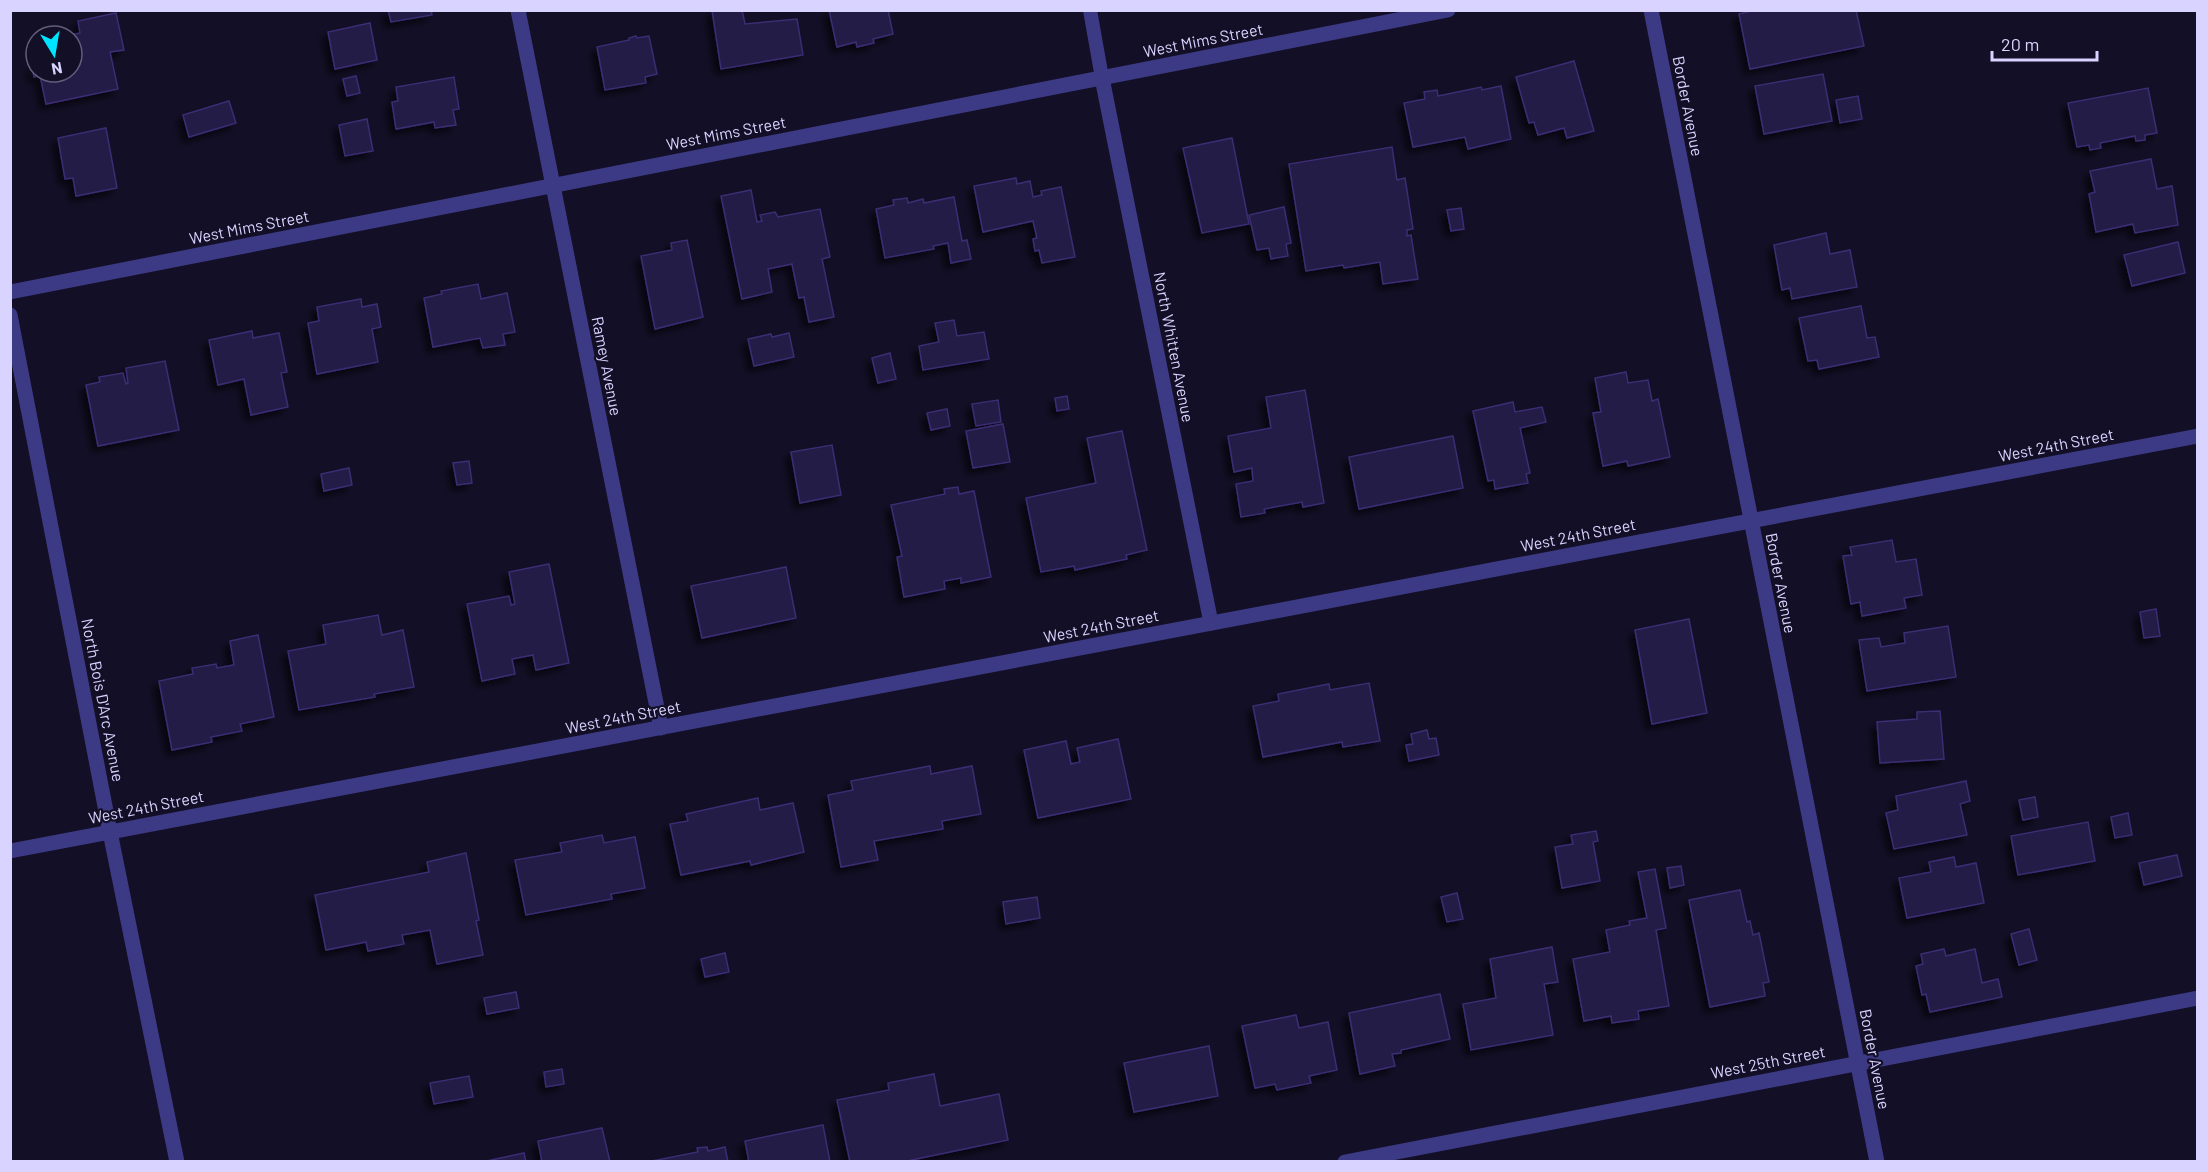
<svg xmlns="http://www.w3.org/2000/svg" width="2208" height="1172" font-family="Barlow,sans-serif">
  <defs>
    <filter id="shadow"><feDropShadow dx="-5.5" dy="5.5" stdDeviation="3" flood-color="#0009"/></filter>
  </defs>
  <rect width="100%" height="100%" fill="#130f26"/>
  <g fill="#241b47" stroke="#3b2d73" stroke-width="1.5" filter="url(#shadow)">
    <path d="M 388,10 L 431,10 L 432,15 L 391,22 Z"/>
    <path d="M 712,10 L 742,10 L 745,24 L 797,19 L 803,55 L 721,69 Z"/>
    <path d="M 829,10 L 888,10 L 893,34 L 873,39 L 874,43 L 857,47 L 856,42 L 837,47 Z"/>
    <path d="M 1756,10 L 1856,10 L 1864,46 L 1750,69 L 1739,14 Z"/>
    <path d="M 116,13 L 124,50 L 110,52 L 118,89 L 46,104 L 40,75 L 34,77 L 32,65 L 36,64 L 36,72 L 72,72 L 72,36 L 67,36 L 80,33 L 78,21 Z"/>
    <path d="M 370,23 L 377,60 L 335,69 L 328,32 Z"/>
    <path d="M 636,36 L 637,38 L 649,36 L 657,74 L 645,77 L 646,83 L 605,90 L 597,47 L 629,40 L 629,38 Z"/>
    <path d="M 1574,61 L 1594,131 L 1567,138 L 1564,128 L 1538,135 L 1534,122 L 1529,123 L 1516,77 Z"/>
    <path d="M 1823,74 L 1832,121 L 1764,134 L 1755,86 Z"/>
    <path d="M 356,76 L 360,93 L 347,96 L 343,79 Z"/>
    <path d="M 454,77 L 459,109 L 453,110 L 456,125 L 435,128 L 434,122 L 396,129 L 392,102 L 398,101 L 396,87 Z"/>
    <path d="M 1501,86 L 1511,139 L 1468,149 L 1465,137 L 1413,147 L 1404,103 L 1425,99 L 1424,92 L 1437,90 L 1438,96 L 1481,87 L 1482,90 Z"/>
    <path d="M 2148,88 L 2157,133 L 2145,135 L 2145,140 L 2136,141 L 2135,136 L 2100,143 L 2101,148 L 2090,150 L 2089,145 L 2077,147 L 2068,103 Z"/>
    <path d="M 1858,96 L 1862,119 L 1840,123 L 1836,100 Z"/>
    <path d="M 229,101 L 236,123 L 189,137 L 183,115 Z"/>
    <path d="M 367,119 L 373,151 L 345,156 L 339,125 Z"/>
    <path d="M 106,128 L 117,188 L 76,196 L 73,178 L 65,179 L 58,138 Z"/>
    <path d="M 1232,138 L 1249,224 L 1202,233 L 1183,148 Z"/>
    <path d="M 1392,147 L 1397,180 L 1405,178 L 1413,229 L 1407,230 L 1407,236 L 1411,235 L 1418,279 L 1383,284 L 1380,262 L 1344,268 L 1343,265 L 1306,271 L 1289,164 Z"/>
    <path d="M 2151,159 L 2157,189 L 2172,186 L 2178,225 L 2135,233 L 2133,224 L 2096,232 L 2089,194 L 2095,192 L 2090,171 Z"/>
    <path d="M 1016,178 L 1017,184 L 1030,181 L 1033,197 L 1042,195 L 1041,191 L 1061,187 L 1075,257 L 1042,263 L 1039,250 L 1035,251 L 1033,239 L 1037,238 L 1033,221 L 983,232 L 974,186 Z"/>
    <path d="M 751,190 L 757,222 L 762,221 L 760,215 L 775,212 L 778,217 L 820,209 L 830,257 L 822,259 L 834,317 L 809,322 L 804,297 L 799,298 L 792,264 L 768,269 L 772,292 L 742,299 L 721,196 Z"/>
    <path d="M 954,197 L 962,241 L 967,240 L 971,259 L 951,263 L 948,243 L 933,246 L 934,249 L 885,258 L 876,209 L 894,205 L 893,200 L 907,198 L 908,203 L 923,199 L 924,203 Z"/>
    <path d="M 1284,207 L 1291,243 L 1286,244 L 1288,256 L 1271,259 L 1269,248 L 1257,250 L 1249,215 Z"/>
    <path d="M 1461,208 L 1464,229 L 1451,231 L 1447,210 Z"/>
    <path d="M 1826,233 L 1830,254 L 1850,250 L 1857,287 L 1792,299 L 1790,288 L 1782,290 L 1774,245 Z"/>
    <path d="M 687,240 L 703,317 L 655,329 L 641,256 L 672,250 L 671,243 Z"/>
    <path d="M 2178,242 L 2185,273 L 2132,286 L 2124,255 Z"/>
    <path d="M 478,284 L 481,299 L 507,293 L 515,332 L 503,334 L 505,345 L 483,348 L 480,338 L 433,347 L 424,298 L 442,294 L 441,291 Z"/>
    <path d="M 361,299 L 362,307 L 377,304 L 381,327 L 372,329 L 378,362 L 317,374 L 308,323 L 319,321 L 317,307 Z"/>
    <path d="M 1861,306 L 1867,338 L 1875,337 L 1879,357 L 1819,369 L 1817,360 L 1808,361 L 1799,318 Z"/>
    <path d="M 954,320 L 957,336 L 984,332 L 989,359 L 923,370 L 919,346 L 939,342 L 935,323 Z"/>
    <path d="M 252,331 L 253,338 L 279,333 L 287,372 L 281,373 L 288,407 L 251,415 L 244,379 L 218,385 L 209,340 Z"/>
    <path d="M 789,333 L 794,357 L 754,366 L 748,339 L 771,334 L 772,337 Z"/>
    <path d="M 890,353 L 896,379 L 878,383 L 872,358 Z"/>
    <path d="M 165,361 L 179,430 L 98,446 L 86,385 L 100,382 L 99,377 L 123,373 L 126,384 L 128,383 L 126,368 Z"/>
    <path d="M 1626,372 L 1628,383 L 1648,380 L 1652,401 L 1658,399 L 1670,457 L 1628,466 L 1627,461 L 1603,466 L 1593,413 L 1601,412 L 1595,378 Z"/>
    <path d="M 1305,390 L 1324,503 L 1303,507 L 1302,502 L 1264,509 L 1265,513 L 1241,517 L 1236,484 L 1253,481 L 1252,468 L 1234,472 L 1228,436 L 1271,428 L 1266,397 Z"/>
    <path d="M 1067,396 L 1069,409 L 1057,411 L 1055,398 Z"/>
    <path d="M 998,400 L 1001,422 L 976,426 L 972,404 Z"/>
    <path d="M 1513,402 L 1515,412 L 1542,407 L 1546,422 L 1520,428 L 1530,473 L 1526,474 L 1528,483 L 1495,489 L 1494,480 L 1488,481 L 1473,411 Z"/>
    <path d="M 947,409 L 950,426 L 931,430 L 927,413 Z"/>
    <path d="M 1003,424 L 1010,462 L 973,468 L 966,431 Z"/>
    <path d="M 1122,431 L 1147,550 L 1126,555 L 1127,559 L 1075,570 L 1074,566 L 1041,572 L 1026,498 L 1096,483 L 1087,438 Z"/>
    <path d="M 1453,436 L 1463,488 L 1359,509 L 1349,457 Z"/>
    <path d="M 832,445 L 841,495 L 800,503 L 791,452 Z"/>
    <path d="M 469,461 L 472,483 L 457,485 L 453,463 Z"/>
    <path d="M 349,468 L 352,485 L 324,491 L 321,474 Z"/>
    <path d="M 958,487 L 959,494 L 974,491 L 991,577 L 961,583 L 961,578 L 944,581 L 945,589 L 904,597 L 897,557 L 902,556 L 891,505 L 945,494 L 944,489 Z"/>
    <path d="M 1892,540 L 1896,562 L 1916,559 L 1922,595 L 1904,598 L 1906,608 L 1862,616 L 1860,602 L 1851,604 L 1843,556 L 1852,555 L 1850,547 Z"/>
    <path d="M 549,564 L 569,663 L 536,670 L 533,655 L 512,659 L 515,674 L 482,681 L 467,604 L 509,596 L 511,605 L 515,604 L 509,572 Z"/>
    <path d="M 786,567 L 796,618 L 702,638 L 691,586 Z"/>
    <path d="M 2156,609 L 2160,636 L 2144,638 L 2140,612 Z"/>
    <path d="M 378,615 L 382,635 L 403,630 L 414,687 L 374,694 L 375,697 L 299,710 L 288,651 L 326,644 L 323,625 Z"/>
    <path d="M 1689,619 L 1707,713 L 1652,724 L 1635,630 Z"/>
    <path d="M 1948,626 L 1956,677 L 1867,691 L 1859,640 L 1879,638 L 1881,647 L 1905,643 L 1904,633 Z"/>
    <path d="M 258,635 L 274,717 L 240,724 L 242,731 L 211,737 L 212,742 L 172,750 L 159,681 L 193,674 L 192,668 L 216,664 L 217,668 L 234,665 L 230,641 Z"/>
    <path d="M 1369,683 L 1380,741 L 1343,747 L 1342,742 L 1263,757 L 1253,706 L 1279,701 L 1278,694 L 1329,684 L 1330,690 Z"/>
    <path d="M 1940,711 L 1944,759 L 1880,763 L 1877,722 L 1917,719 L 1917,712 Z"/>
    <path d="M 1427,730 L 1429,739 L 1436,738 L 1439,755 L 1409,761 L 1406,745 L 1413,744 L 1411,734 Z"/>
    <path d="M 1118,739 L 1131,799 L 1038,818 L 1024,750 L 1066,741 L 1071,764 L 1080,762 L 1077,748 Z"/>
    <path d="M 930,766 L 931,774 L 972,766 L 981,814 L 942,821 L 943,829 L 874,841 L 878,860 L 841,867 L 828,795 L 853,790 L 851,781 Z"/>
    <path d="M 1966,781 L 1970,801 L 1960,804 L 1967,835 L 1894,849 L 1886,813 L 1898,810 L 1896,796 Z"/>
    <path d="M 2035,797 L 2038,817 L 2023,820 L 2019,800 Z"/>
    <path d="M 758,798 L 760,810 L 793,803 L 804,852 L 751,865 L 750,861 L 681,875 L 670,824 L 688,821 L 686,814 Z"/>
    <path d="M 2128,813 L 2132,835 L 2115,838 L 2111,817 Z"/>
    <path d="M 2088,822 L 2095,861 L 2018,875 L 2011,836 Z"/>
    <path d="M 1596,831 L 1598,841 L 1593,842 L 1600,881 L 1562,888 L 1555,847 L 1573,844 L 1571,835 Z"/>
    <path d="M 602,835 L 604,843 L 635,837 L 645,888 L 611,894 L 612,899 L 526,915 L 515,860 L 562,852 L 560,843 Z"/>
    <path d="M 466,853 L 479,920 L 476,921 L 483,955 L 437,964 L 430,930 L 402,935 L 404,944 L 368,951 L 366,942 L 326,950 L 315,895 L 429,872 L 427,862 Z"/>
    <path d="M 2177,855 L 2182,876 L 2144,885 L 2139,863 Z"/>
    <path d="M 1954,857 L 1956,867 L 1976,863 L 1984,903 L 1907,918 L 1899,878 L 1931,872 L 1929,862 Z"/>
    <path d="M 1681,866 L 1684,885 L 1670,888 L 1667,868 Z"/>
    <path d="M 1655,869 L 1666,928 L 1656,930 L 1669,1006 L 1638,1011 L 1639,1019 L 1612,1023 L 1611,1016 L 1584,1021 L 1573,959 L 1610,952 L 1606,930 L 1630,925 L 1629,921 L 1647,918 L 1638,872 Z"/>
    <path d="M 1740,890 L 1747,922 L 1750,921 L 1753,935 L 1759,933 L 1769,982 L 1763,983 L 1765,996 L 1710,1007 L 1689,900 Z"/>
    <path d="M 1457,893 L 1463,919 L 1447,922 L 1441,897 Z"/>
    <path d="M 1037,897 L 1040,918 L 1006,924 L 1003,902 Z"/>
    <path d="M 2029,929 L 2037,960 L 2019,965 L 2011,934 Z"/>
    <path d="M 1552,947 L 1558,982 L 1544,984 L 1553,1035 L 1471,1050 L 1463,1004 L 1496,998 L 1490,959 Z"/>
    <path d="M 1944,949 L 1946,956 L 1975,949 L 1982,983 L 1998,979 L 2002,997 L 1930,1012 L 1926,994 L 1922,995 L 1916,966 L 1923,964 L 1921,954 Z"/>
    <path d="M 725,953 L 729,972 L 705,977 L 701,959 Z"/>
    <path d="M 516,992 L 519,1008 L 487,1014 L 484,998 Z"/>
    <path d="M 1440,994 L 1450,1039 L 1401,1050 L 1401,1053 L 1392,1054 L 1395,1066 L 1360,1074 L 1349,1013 Z"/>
    <path d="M 1296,1015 L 1299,1028 L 1328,1022 L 1337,1070 L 1309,1076 L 1311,1083 L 1277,1090 L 1275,1084 L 1255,1088 L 1242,1026 Z"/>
    <path d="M 1209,1046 L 1218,1096 L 1134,1112 L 1124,1063 Z"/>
    <path d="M 562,1069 L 564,1084 L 546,1087 L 544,1072 Z"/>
    <path d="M 934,1074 L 940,1106 L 999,1094 L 1008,1140 L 902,1162 L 850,1162 L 837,1100 L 889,1090 L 888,1083 Z"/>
    <path d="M 469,1076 L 473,1097 L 434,1104 L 430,1083 Z"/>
    <path d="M 823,1125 L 830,1162 L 749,1162 L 745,1141 Z"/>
    <path d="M 602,1128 L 610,1162 L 542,1162 L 538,1141 Z"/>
    <path d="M 707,1147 L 708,1151 L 725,1147 L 728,1162 L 647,1162 L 698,1152 L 697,1148 Z"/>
    <path d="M 524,1153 L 526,1162 L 482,1162 Z"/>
  </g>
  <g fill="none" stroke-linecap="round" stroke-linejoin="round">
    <path stroke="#3d3a85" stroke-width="14" d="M 1090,10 L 1102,78"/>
    <g stroke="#3d3a85" stroke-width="15">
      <path d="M 518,10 L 661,728"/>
      <path d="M 1651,10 L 1877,1162"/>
      <path d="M 1102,78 L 1211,623"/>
      <path d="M 10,292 L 1448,10"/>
      <path d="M 10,315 L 110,832 L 177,1162"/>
      <path d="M 10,851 L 2198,436"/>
      <path d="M 1345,1162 L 2198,998"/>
    </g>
  </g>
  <g text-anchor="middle" stroke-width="4.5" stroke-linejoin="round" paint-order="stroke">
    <g font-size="16" fill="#d9d4ff" stroke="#130f26">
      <text transform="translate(1203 40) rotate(-11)" y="6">West Mims Street</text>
      <text transform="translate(1688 106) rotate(79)" y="6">Border Avenue</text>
      <text transform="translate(726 133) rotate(-11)" y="6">West Mims Street</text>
      <text transform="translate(249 227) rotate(-11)" y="6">West Mims Street</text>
      <text transform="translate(1174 347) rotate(79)" y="6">North Whitten Avenue</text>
      <text transform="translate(607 366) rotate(79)" y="6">Ramey Avenue</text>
      <text transform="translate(2056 445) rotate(-11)" y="6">West 24th Street</text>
      <text transform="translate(1578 535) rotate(-11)" y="6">West 24th Street</text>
      <text transform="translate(1781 583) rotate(79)" y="6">Border Avenue</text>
      <text transform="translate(1101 626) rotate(-11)" y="6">West 24th Street</text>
      <text transform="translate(103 700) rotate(79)" y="6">North Bois D'Arc Avenue</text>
      <text transform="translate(623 717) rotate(-11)" y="6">West 24th Street</text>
      <text transform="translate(146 807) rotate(-11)" y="6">West 24th Street</text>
      <text transform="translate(1875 1059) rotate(79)" y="6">Border Avenue</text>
      <text transform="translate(1768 1062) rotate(-11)" y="6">West 25th Street</text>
    </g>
  </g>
  <rect width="2208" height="1172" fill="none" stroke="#d9d4ff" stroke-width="24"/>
  <g transform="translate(54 54) rotate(169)"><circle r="28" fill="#130f26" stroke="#625e7d" stroke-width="1.5"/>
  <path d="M0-4.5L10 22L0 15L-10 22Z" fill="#00e5ff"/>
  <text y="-9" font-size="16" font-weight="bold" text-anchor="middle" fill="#d9d4ff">N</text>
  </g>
  <path d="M1992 51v9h105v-9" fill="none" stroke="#d9d4ff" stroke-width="3"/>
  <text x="2001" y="51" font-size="18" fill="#d9d4ff" stroke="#130f26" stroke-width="4.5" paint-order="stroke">20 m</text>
</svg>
